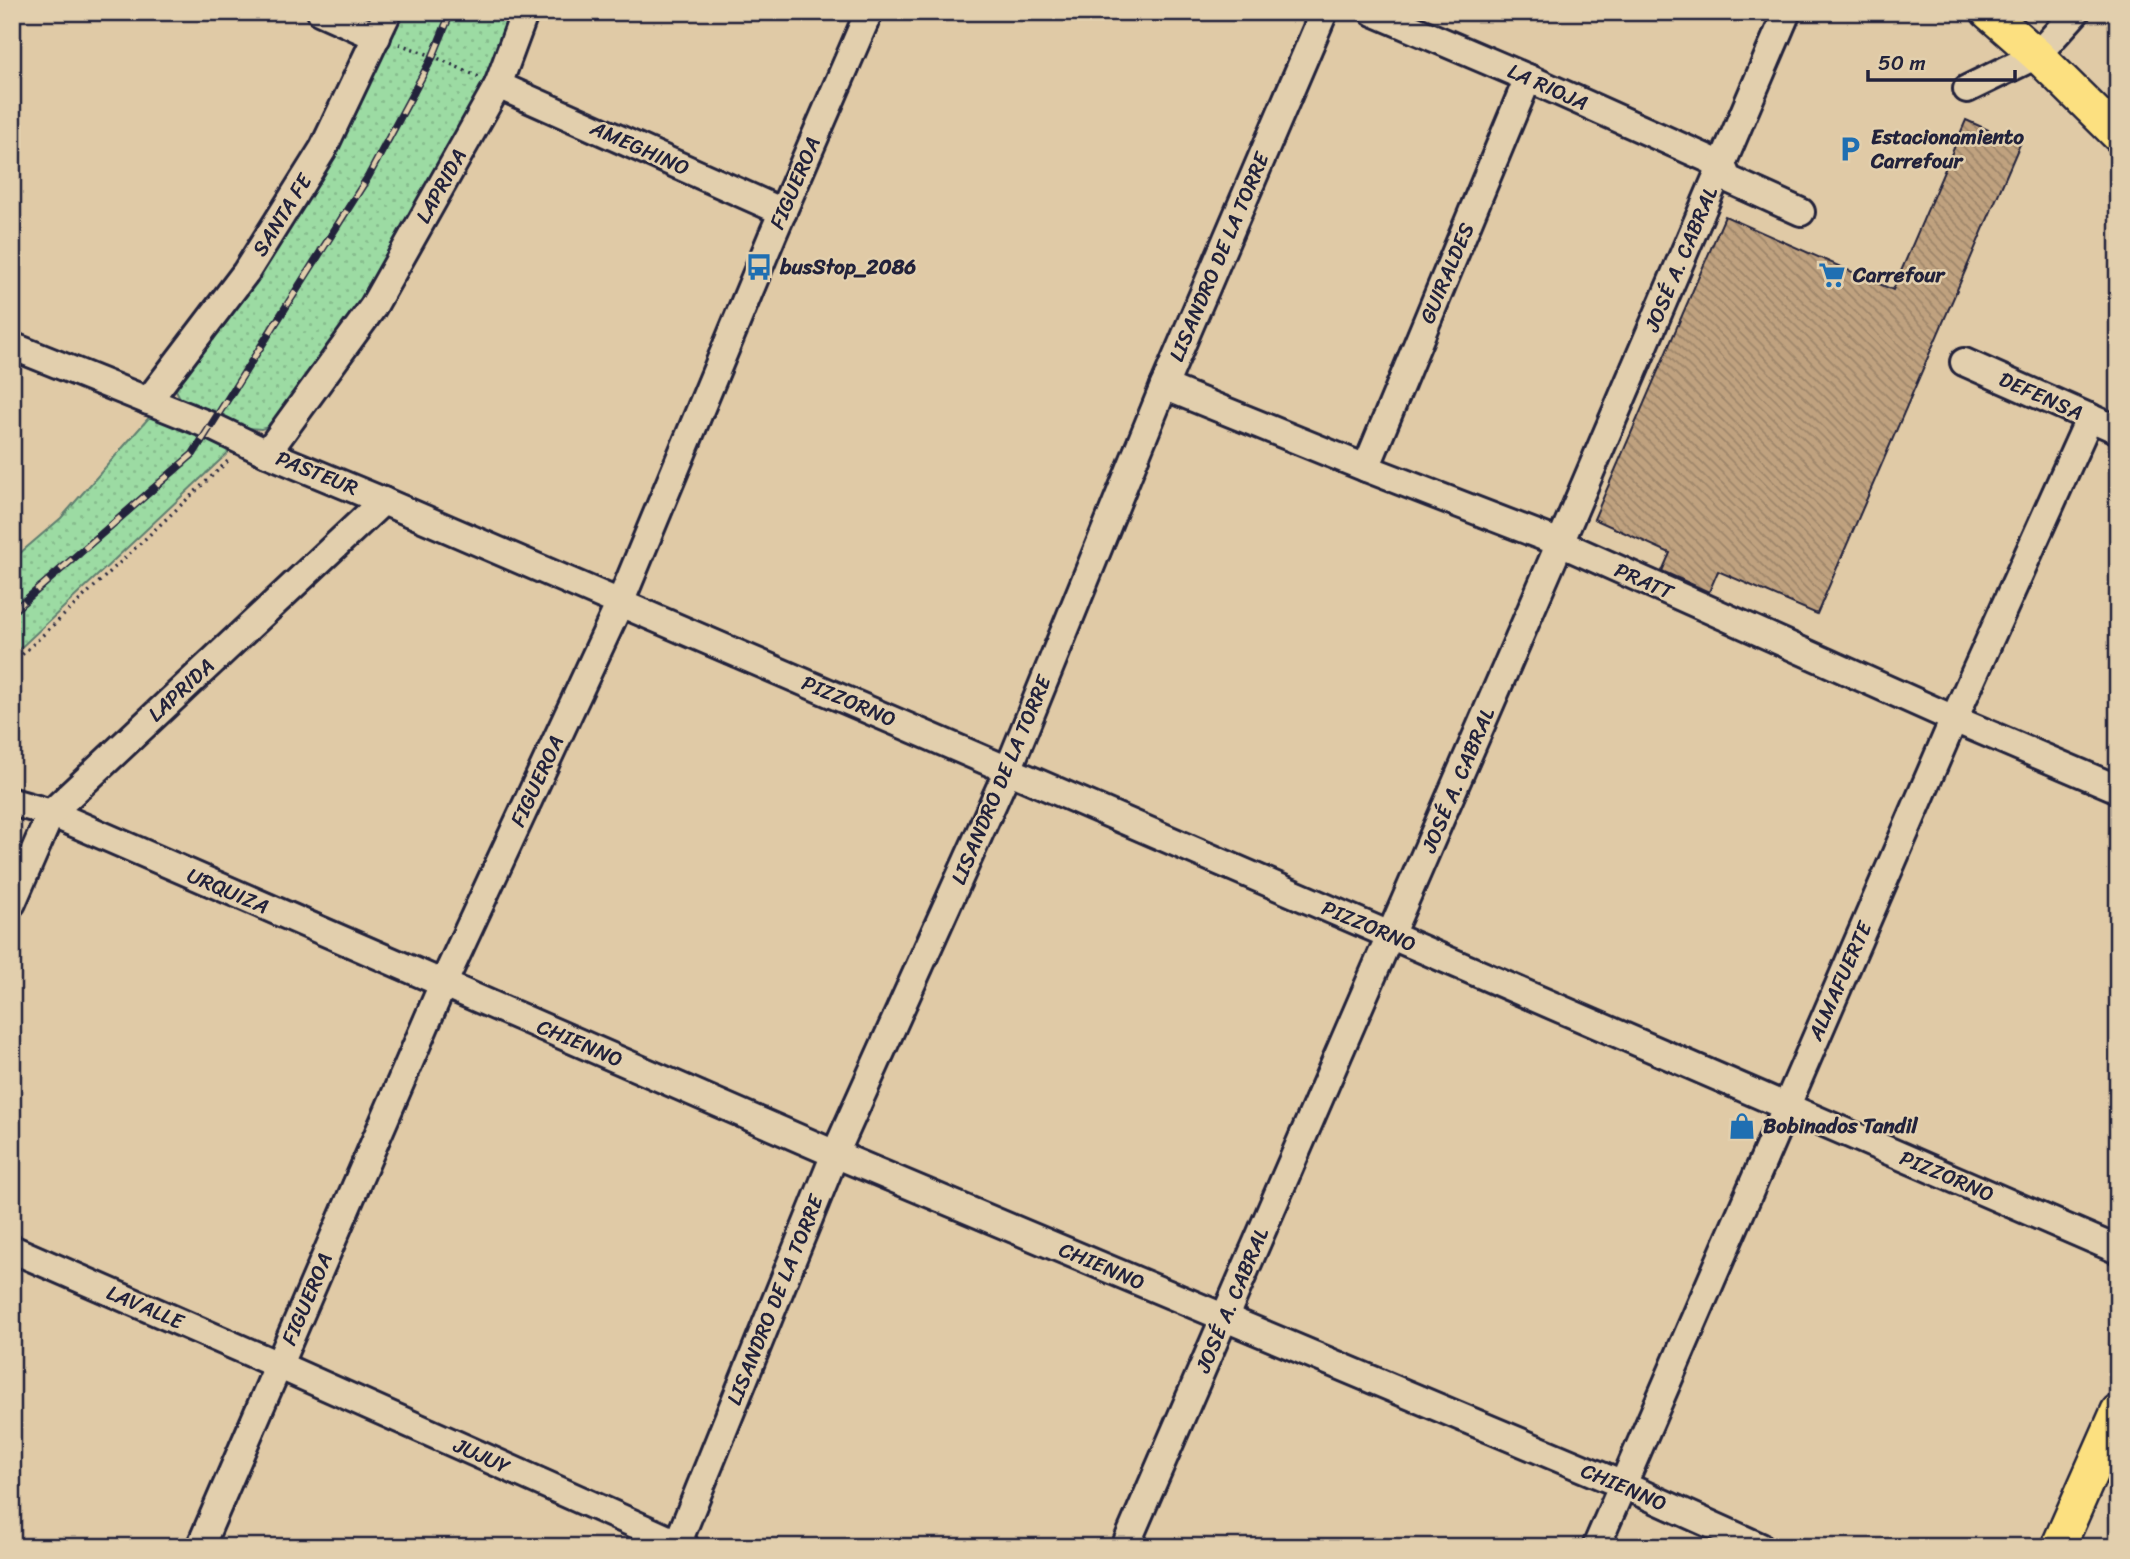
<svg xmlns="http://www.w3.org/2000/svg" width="2130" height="1559" font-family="Sriracha,sans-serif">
  <defs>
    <pattern id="grass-dots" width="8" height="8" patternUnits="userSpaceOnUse" patternTransform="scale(1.75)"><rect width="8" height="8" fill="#9cdba3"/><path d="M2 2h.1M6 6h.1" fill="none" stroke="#86bc8d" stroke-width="1.8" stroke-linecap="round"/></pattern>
    <pattern id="building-back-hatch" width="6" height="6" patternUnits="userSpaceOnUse" patternTransform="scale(1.75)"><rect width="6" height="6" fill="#c0a27f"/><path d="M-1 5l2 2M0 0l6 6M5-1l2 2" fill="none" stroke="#9c8469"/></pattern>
  </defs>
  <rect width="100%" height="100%" fill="#e0caa6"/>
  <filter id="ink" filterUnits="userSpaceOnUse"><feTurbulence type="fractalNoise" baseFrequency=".0143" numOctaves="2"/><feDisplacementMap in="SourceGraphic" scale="14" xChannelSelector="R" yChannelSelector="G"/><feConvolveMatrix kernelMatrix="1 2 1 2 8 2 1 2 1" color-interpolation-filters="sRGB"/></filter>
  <g filter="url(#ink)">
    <g fill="url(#grass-dots)" stroke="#5f7e6f" stroke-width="2">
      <path d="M 398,12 L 517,12 L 501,58 L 367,301 L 278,424 L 261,429 L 236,427 L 181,400 L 176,390 L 178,378 Z"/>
      <path d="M 153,413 L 232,449 L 12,656 L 12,560 L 61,518 Z"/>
    </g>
    <path fill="url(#building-back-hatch)" stroke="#22223b" stroke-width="2" d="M 1966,120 L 2020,144 L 1817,614 L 1718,571 L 1709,592 L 1662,571 L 1670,553 L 1594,519 L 1725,216 L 1893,290 Z"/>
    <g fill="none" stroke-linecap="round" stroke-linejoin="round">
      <defs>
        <g id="minor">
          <path d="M 321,12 L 377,37"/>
          <path d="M 1373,12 L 1528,78 L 1722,165 L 1728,179 L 1801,212"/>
          <path d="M 498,85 L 783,212"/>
          <path d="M 1967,89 L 2037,55 L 2076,12"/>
          <path d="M 12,346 L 211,426 L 267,453 L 383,501 L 1008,770 L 2118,1250"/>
          <path d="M 1964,362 L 2118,430"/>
          <path d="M 1164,386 L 1366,468 L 1560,543 L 1954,719 L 2118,789"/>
          <path d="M 148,401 L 246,272 L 323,149 L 388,12"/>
          <path d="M 267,453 L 373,307 L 498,85 L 525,12"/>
          <path d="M 1366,468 L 1528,78"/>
          <path d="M 12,802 L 51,813 L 835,1154 L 1623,1485 L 1761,1547"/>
          <path d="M 12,903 L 51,813 L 383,501"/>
          <path d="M 12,1249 L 278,1365 L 686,1547"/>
          <path d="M 200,1547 L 443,984 L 620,603 L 773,234 L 869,12"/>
          <path d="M 676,1547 L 835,1154 L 1008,770 L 1164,386 L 1324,12"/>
          <path d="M 1125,1547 L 1560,543 L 1787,12"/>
          <path d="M 1596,1547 L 1954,719 L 2090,417"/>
        </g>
        <g id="major">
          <path d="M 1988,12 L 2037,55 L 2118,135"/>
          <path d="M 2058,1547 L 2118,1411"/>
        </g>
      </defs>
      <use href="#minor" stroke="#22223b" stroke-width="32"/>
      <use href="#major" stroke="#22223b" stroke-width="38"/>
      <g stroke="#22223b" stroke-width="3.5" stroke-dasharray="2 5" stroke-linecap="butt">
        <path d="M 399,44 L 433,56 L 479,77"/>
        <path d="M 12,664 L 230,459"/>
      </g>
      <use href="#minor" stroke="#e2cfad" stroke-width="26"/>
      <use href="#major" stroke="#fce080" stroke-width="33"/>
      <defs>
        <path id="rail" d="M 12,612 L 193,454 L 368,177 L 433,56 L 451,12"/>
      </defs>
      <use href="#rail" stroke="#22223b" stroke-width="8"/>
      <use href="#rail" stroke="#e2cfad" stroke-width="5" stroke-dasharray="16" stroke-linecap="butt"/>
    </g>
  </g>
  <defs>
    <symbol id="parking-bare" viewBox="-9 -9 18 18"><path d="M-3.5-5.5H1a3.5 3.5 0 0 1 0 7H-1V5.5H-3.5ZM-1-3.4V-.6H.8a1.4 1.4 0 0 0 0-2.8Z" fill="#1f6fb2" stroke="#e2cfad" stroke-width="2.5" paint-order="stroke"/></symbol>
    <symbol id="bus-bare" viewBox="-9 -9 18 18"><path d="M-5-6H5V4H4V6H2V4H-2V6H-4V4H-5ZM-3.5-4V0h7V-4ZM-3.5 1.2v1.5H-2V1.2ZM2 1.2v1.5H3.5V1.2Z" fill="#1f6fb2" stroke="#e2cfad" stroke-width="2.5" paint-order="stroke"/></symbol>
    <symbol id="supermarket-bare" viewBox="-9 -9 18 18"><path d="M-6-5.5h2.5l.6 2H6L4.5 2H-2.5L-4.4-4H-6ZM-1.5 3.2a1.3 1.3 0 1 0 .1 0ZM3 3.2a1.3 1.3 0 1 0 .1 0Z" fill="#1f6fb2" stroke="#e2cfad" stroke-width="2.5" paint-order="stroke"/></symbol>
    <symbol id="shop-bare" viewBox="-9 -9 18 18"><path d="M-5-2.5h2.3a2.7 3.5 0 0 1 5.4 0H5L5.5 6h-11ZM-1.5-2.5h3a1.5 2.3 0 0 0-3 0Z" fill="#1f6fb2" stroke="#e2cfad" stroke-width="2.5" paint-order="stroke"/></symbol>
  </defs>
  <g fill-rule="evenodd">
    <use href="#parking-bare" x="1831" y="130" width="38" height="38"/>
    <use href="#bus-bare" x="740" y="248" width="38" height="38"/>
    <use href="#supermarket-bare" x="1813" y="256" width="38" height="38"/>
    <use href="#shop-bare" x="1723" y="1107" width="38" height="38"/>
  </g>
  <g text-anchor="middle" stroke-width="5" stroke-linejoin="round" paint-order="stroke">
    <g font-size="21" fill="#22223b" stroke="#e2cfad">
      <text transform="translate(1548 87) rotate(24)" y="7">LA RIOJA</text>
      <text transform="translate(640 148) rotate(24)" y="7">AMEGHINO</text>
      <text transform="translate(795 183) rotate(-67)" y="7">FIGUEROA</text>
      <text transform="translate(441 186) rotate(-61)" y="7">LAPRIDA</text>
      <text transform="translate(282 215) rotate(-58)" y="7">SANTA FE</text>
      <text transform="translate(1219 257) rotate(-67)" y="7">LISANDRO DE LA TORRE</text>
      <text transform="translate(1681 259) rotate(-67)" y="7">JOSÉ A. CABRAL</text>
      <text transform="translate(1447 273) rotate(-67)" y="7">GUIRALDES</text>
      <text transform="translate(2041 396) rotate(24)" y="7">DEFENSA</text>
      <text transform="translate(317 473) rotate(22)" y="7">PASTEUR</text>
      <text transform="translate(1644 581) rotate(24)" y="7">PRATT</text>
      <text transform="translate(181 690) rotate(-43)" y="7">LAPRIDA</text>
      <text transform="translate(849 701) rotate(23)" y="7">PIZZORNO</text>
      <text transform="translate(1001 780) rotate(-67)" y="7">LISANDRO DE LA TORRE</text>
      <text transform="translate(1458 780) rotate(-67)" y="7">JOSÉ A. CABRAL</text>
      <text transform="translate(537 781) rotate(-65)" y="7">FIGUEROA</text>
      <text transform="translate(228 891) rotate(23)" y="7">URQUIZA</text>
      <text transform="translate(1369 926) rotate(23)" y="7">PIZZORNO</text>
      <text transform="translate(1840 981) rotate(-66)" y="7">ALMAFUERTE</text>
      <text transform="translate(580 1043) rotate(23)" y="7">CHIENNO</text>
      <text transform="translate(1947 1176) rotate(23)" y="7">PIZZORNO</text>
      <text transform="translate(1102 1266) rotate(23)" y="7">CHIENNO</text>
      <text transform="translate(307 1299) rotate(-67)" y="7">FIGUEROA</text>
      <text transform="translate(775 1300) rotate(-68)" y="7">LISANDRO DE LA TORRE</text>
      <text transform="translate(1232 1300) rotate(-67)" y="7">JOSÉ A. CABRAL</text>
      <text transform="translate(145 1307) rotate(23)" y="7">LAVALLE</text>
      <text transform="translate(482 1456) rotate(24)" y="7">JUJUY</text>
      <text transform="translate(1624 1487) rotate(23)" y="7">CHIENNO</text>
    </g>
    <g font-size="21" font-weight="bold" fill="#22223b" stroke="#e2cfad" text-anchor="start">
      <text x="1871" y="144">Estacionamiento<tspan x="1871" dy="24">Carrefour</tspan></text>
      <text x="780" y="274">busStop_2086</text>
      <text x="1853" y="282">Carrefour</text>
      <text x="1763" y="1133">Bobinados Tandil</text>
    </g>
  </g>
  <rect width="2130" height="1559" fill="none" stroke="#e2cfad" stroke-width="42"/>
  <rect x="21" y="21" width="2088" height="1517" fill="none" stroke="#22223b" stroke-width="2.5" filter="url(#ink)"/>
  <path d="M1868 70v10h147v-10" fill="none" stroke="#22223b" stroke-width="3.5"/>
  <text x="1878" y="70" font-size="21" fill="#22223b" stroke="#e2cfad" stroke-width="5" paint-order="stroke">50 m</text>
</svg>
